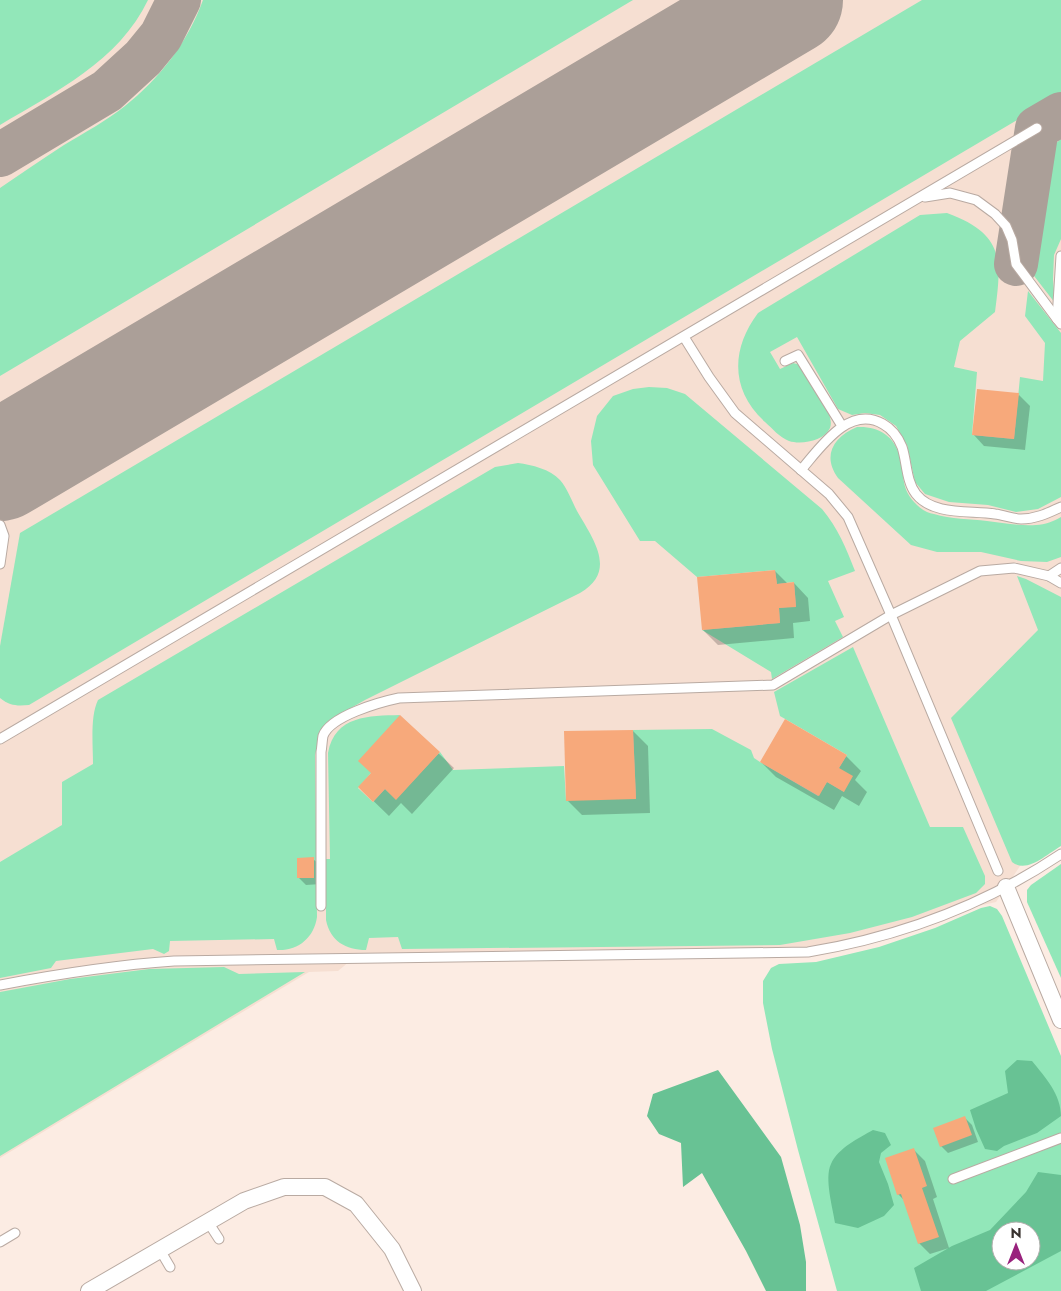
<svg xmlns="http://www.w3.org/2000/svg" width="1061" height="1291" font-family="Jost,sans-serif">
  <rect width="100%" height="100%" fill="#fcece3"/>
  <path fill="#f6dfd2" d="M 0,0 L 1061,0 L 1061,844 L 1020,866 L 996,902 L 969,908 L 901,934 L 837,951 L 780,958 L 350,961 L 338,971 L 309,972 L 0,1158 Z"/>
  <g fill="#92e7b9" fill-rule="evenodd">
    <path d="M 0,0 L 148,0 C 119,61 55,92 0,125 Z"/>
    <path d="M 203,0 L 633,0 L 0,376 L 0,188 C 21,174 42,159 64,145 C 84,133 106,121 125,106 C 159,79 188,42 203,0 Z"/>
    <path d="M 922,0 L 1061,0 L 1061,94 L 29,705 C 17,706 10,706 0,698 L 0,646 L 20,533 Z"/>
    <path d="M 1061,139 L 1061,239 L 1054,255 L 1053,279 L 1055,303 L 1031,272 L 1050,159 L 1055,144 Z"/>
    <path d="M 947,213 C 1004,234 1002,259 995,312 L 960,341 L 954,367 L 977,372 L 972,435 L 1014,439 L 1020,377 L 1043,381 L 1045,343 L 1025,316 L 1028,291 L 1061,333 L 1061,497 L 1038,509 L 1016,512 L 988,505 L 949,502 L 925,494 L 915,482 L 907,445 L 896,426 L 880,415 L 865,413 L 852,415 L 838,409 L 797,337 L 770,352 L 780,369 L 793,363 L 801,365 L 829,413 C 830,418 832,423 830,428 C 824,441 801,445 789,441 C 779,437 773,429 765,422 C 730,390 731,349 758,313 L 920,215 Z"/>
    <path d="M 649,387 L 667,388 L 685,394 L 822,509 C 838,528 846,548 855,571 L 828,581 L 844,617 L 835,621 L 843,637 L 772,679 L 771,672 L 702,630 L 780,623 L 779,608 L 796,606 L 794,582 L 777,584 L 775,570 L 697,577 L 655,541 L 640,541 L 593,465 L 591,441 L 597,416 L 613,396 L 633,389 Z"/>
    <path d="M 857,427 C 878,426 894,435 900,457 C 905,477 900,489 917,505 C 922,510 928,513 934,514 C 951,519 970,519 987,521 C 1003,523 1020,526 1036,525 C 1045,525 1054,521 1061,517 L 1061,557 L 1047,562 L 1021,561 L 981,552 L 937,552 L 911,545 L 838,478 C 822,456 833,437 857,427 Z"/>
    <path d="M 518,463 C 532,465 550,469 560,480 C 567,488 572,501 577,511 C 593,539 618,571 580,593 L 365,700 L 328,721 L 321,731 L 315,755 L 317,917 C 314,938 298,951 277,950 L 274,939 L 170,941 L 169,951 L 164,954 L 153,949 L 56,961 L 51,968 L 0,978 L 0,862 L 62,825 L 62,782 L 93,764 C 93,746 90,716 98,700 L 495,467 Z"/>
    <path d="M 1017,576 L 1026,579 L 1061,597 L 1061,846 C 1047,854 1027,874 1012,862 L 951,718 L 1038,630 Z"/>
    <path d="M 853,647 L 930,827 L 963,827 L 985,876 L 985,884 L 976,893 L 912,917 L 850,933 L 780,945 L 402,949 L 398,937 L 369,938 L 366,950 C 346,950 330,941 326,920 L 326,859 L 330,859 L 328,753 C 335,715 369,716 400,715 L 371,773 L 358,788 L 373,802 L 385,789 L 396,799 L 440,752 L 453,770 L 564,766 L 566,800 L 636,798 L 633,730 L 712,729 L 751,750 L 754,758 L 760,762 L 818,796 L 827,782 L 844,792 L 839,768 L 847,755 L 780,716 L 774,692 Z"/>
    <path d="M 1061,864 L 1061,978 L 1027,902 L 1027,890 L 1031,885 Z"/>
    <path d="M 990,906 L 997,909 L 1002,916 L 1061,1056 L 1061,1291 L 837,1291 L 798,1150 L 772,1049 L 763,1003 L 763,981 L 771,968 L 779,964 L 816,962 L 879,947 L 935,928 L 981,908 ZM 1001,1231 L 1031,1231 L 1031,1261 L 1001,1261 Z"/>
    <path d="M 224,967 L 239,974 L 305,972 L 0,1156 L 0,992 L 70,979 L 149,969 Z"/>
  </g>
  <g fill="#68c294" fill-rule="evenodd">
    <path d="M 1017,1060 L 1032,1061 C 1045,1077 1061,1094 1061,1116 L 1037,1133 L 1004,1146 L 997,1151 L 985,1149 L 976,1129 L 970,1110 L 1008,1093 L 1005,1071 Z"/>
    <path d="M 718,1070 L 781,1157 L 800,1225 L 806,1262 L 806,1291 L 766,1291 L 746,1251 L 702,1173 L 683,1187 L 681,1143 L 659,1134 L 647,1116 L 653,1094 Z"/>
    <path d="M 873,1130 L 885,1133 L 891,1145 L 881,1153 L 879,1162 L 888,1184 L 894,1205 L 884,1216 L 858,1228 L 835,1223 C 833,1209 824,1178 831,1164 C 838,1148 859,1138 873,1130 Z"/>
    <path d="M 1038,1172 L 1061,1175 L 1061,1251 L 986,1291 L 921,1291 L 914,1268 L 952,1246 L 990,1230 L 1026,1192 ZM 1001,1231 L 1031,1231 L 1031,1261 L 1001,1261 Z"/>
  </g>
  <g fill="#0003">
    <path d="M 1019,395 L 1030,406 L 1025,450 L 984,446 L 973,434 Z"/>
    <path d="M 775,571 L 788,584 L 794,583 L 808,598 L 810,621 L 793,623 L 794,638 L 718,645 L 703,630 Z"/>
    <path d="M 400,717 L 454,768 L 412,814 L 401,803 L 389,816 L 359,787 L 373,773 Z"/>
    <path d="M 633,731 L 648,746 L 650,813 L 582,815 L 567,800 Z"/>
    <path d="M 846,756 L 861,771 L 855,780 L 867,792 L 859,806 L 842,796 L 834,810 L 776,777 L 761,762 Z"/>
    <path d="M 313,859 L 321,866 L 321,884 L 306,885 L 298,877 Z"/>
    <path d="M 965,1118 L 972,1125 L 978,1142 L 948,1153 L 941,1146 Z"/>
    <path d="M 914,1150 L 925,1161 L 937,1197 L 933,1199 L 949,1248 L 930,1254 L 919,1243 L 905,1201 L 898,1194 Z"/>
  </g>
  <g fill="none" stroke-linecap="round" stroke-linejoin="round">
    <g stroke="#ab9f98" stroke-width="44">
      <path d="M 0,155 L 107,91 L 143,58 L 161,36 L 179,0"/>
      <path d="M 1016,264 L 1037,128 L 1061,114"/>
    </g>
    <path stroke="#ab9f98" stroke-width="110" d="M 0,466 L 788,0"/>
  </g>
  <g fill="#f7a97b">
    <path d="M 977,389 L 1019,393 L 1014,439 L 972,435 Z"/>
    <path d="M 775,570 L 777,584 L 794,582 L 796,607 L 779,608 L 780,623 L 702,630 L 697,577 Z"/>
    <path d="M 400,715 L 440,752 L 396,800 L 385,789 L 373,802 L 358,787 L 371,773 L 358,761 Z"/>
    <path d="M 785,719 L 847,755 L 839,768 L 853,776 L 844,792 L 827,782 L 819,796 L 760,762 Z"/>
    <path d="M 633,730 L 636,799 L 566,801 L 564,731 Z"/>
    <path d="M 314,857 L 314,878 L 297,878 L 297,858 Z"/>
    <path d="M 965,1116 L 972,1135 L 940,1147 L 933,1128 Z"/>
    <path d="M 914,1148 L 927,1186 L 922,1188 L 939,1237 L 918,1244 L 901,1194 L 897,1195 L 885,1158 Z"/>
  </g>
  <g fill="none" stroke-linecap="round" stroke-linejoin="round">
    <defs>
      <g id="service">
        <path d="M 925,197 L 950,193 L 976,200 L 995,214 L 1006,226 L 1012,240 L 1016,264 L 1057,319"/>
        <path d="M 1061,256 L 1057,319 L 1061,324"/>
        <path d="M 684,337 L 709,377 L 735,413 L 829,494 L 848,517 L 891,615 L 998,871"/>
        <path d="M 785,361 L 798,355 L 842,426"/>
        <path d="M 801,470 C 820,448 849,404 883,424 C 892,429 898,437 902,447 C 907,462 906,481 916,494 C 933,516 971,510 995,514 C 1004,515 1013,519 1021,519 C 1036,519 1048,513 1061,507"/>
        <path d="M 0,525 L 4,536 L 0,564"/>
        <path d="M 1049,576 L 1061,568"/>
        <path d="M 0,739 L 1037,128"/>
        <path d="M 321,906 L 321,752 C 322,747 322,741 323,736 C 330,716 380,702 399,698 L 773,685 L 891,615 L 980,571 L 1014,568 L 1049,576 L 1061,583"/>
        <path d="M 0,985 C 58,974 115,965 174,961 L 808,952 C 898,937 985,905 1061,854"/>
        <path d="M 953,1179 L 1061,1138"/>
        <path d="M 208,1222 L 219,1239"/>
        <path d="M 0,1242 L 15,1233"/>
        <path d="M 160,1250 L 170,1267"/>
      </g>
      <g id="minor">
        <path d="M 1006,887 L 1061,1020"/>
        <path d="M 89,1291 L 244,1201 L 284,1187 L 325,1187 L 356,1204 L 392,1249 L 413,1291"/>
      </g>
    </defs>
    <use href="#service" stroke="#b9aaa2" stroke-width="11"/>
    <use href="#minor" stroke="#b9aaa2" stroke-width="18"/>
    <use href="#service" stroke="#fff" stroke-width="9"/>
    <use href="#minor" stroke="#fff" stroke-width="16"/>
  </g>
  <g transform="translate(1016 1246)"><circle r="24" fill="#ffffff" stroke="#afadab"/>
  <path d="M0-4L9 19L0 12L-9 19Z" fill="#99227d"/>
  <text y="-8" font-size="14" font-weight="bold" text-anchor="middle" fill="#37312e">N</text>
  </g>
</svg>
